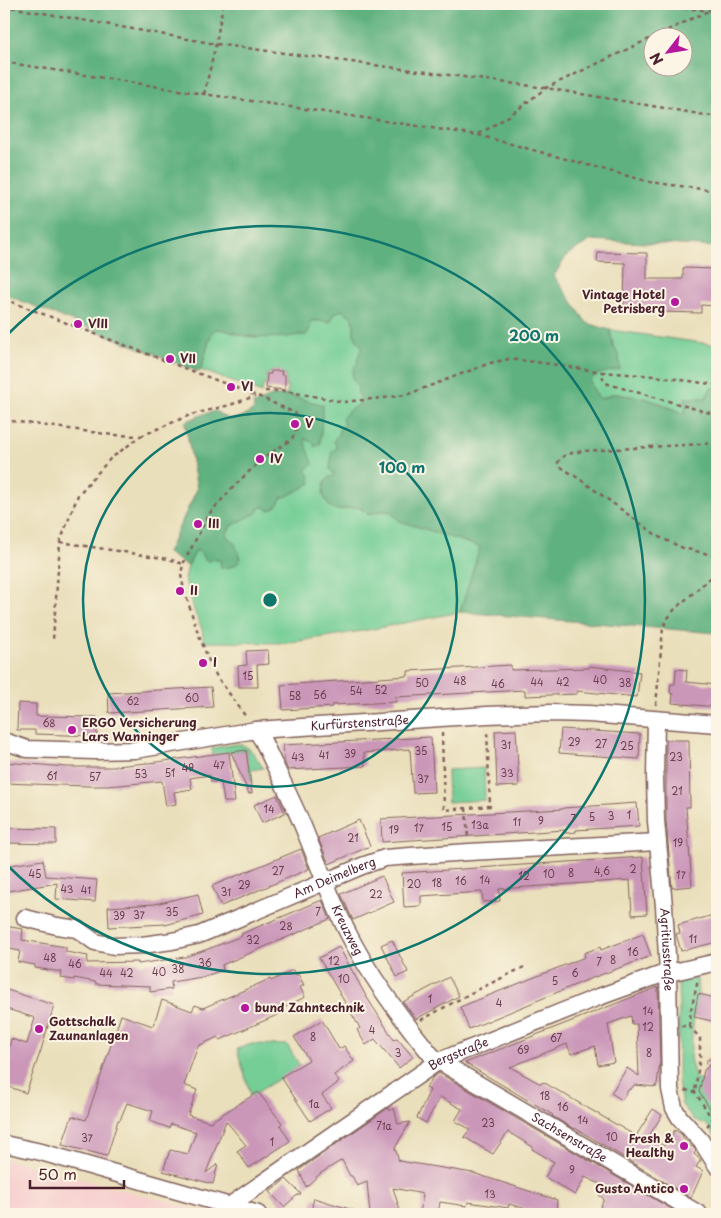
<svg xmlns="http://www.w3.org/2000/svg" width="721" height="1218" font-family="'Playpen Sans',sans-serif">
  <rect width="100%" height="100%" fill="#fcf5e5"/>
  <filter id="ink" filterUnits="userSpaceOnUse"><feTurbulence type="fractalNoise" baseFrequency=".02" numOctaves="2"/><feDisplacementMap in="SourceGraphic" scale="10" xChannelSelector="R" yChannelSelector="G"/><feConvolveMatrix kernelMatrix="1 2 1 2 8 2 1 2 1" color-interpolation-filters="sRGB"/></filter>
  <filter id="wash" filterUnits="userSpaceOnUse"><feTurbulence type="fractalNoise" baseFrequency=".0096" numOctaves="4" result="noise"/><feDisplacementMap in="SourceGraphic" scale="20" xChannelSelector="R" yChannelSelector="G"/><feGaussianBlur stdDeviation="1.12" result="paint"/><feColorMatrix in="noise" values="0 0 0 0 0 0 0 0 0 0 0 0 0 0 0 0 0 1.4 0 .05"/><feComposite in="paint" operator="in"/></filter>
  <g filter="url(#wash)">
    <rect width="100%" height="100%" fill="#eadfbb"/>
    <path fill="#f7d0cf" d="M 4,1158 L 27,1165 L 215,1214 L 4,1214 Z"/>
    <g fill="#74ce96" stroke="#5f7660">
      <path d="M 341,310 L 351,316 L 354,325 L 354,334 L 357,340 L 362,347 C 355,365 357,381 362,399 C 357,408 349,415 344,424 C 331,446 335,487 337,510 L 358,507 L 369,515 L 380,511 L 389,511 L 400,521 L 481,547 L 460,612 L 368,630 L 287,643 L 204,642 L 202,629 L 195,613 L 185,579 L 188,566 L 196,550 L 200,552 L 204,559 L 221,560 L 227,568 C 251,560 237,550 226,536 L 230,527 L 256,513 L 260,507 L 276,507 L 282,497 C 291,495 297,490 305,487 L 304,439 L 320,444 L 323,405 L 287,395 L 288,387 L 285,386 L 285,375 L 281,375 L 281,371 L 271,371 L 271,374 L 267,374 L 266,385 L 263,385 L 262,393 L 201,370 L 211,334 L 216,329 C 228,329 236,335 247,336 C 260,338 273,338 286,337 C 293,336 299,334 306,335 L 310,329 L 311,321 L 318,320 L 325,322 L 334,314 Z"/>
      <path d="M 610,330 L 717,345 L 717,388 L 711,388 L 706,398 L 685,414 L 660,403 L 618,394 L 613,394 L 601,399 L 596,395 C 594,390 591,386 590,380 L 619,356 L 613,346 Z"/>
      <path d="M 237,744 C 252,746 255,756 263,768 L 251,770 L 252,781 L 250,781 L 246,750 L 213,755 L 212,748 Z"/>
      <path d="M 484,768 L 485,800 L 448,802 L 447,770 Z"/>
      <path d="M 680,979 L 697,979 L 698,994 L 694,1017 L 690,1058 L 695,1078 L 702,1081 L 715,1115 L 717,1116 L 717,1139 L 707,1125 L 693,1119 L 682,1105 L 680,1094 L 678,1079 L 679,1006 L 678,982 Z"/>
      <path d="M 252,1044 L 287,1045 L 300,1066 L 251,1096 L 237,1049 Z"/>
    </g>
    <g fill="#5fb17f" stroke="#546855" fill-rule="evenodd">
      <path d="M 4,4 L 717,4 L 717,247 L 591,240 L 567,255 L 554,276 L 587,323 L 610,330 L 613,346 L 619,356 L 620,369 L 598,374 L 590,380 C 591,386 594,390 596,395 L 601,399 L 613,394 L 638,397 L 648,399 L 685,414 L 685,398 L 706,398 L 711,388 L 717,388 L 717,633 L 460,612 L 480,547 L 400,521 L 389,511 L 380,511 L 368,515 L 363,510 L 358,507 L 337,510 L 329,506 L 323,495 L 324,484 L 328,478 L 335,475 L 330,469 L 332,451 L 337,448 L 334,441 L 336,437 L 339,435 L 339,429 L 344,425 L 342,419 C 347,412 350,408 359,405 L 362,399 C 357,394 357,392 358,385 C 350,380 351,370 357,364 L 358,357 L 362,347 L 357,340 L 354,334 L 354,325 L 351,316 L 341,310 L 335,314 L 330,322 C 323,322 318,320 311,321 L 310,329 L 306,335 C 299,334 294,336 287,337 C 273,338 260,338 247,336 C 236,335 228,329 216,329 L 211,334 L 201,370 L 199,372 L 4,294 ZM 654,38 L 684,38 L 684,68 L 654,68 Z"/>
      <path d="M 287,395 L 323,405 L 320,444 L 315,447 L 313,442 L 304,439 L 313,464 L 306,469 L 310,476 L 311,483 C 307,486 303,487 299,490 C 292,493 290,496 282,497 L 276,507 L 269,510 L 264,507 L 260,507 L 256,513 L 230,527 L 226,536 L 234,542 L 241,558 C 238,566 229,568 221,568 L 220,560 L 215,559 L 208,561 C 203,558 202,553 196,550 L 188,566 L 167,553 L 197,489 L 185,422 L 204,414 L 216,411 C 220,414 226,419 231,419 C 238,419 250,414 254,409 L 253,404 L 260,402 L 271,396 Z"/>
    </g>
    <g id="blocks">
      <g fill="#cb97b9">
        <path d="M 598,252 L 647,253 L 647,279 L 683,279 L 683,268 L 717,269 L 717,306 L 701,305 L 701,313 L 659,312 L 659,306 L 624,306 L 625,263 L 597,262 Z"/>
        <path d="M 271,371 L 282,371 L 281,375 L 285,375 L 285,390 L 266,388 L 267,374 L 271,374 Z"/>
        <path d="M 268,650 L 269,664 L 257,665 L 258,687 L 239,687 L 238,666 L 247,665 L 246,651 Z"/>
        <path d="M 511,665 L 511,670 L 589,668 L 589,666 L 640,672 L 637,697 L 577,691 L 577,694 L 525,696 L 525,690 L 395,697 L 396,702 L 332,705 L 332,707 L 283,710 L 281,685 L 408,676 L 408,671 Z"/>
        <path d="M 676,669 L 687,670 L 686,682 L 717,685 L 717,707 L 672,703 L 673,694 L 670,693 L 671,684 L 675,684 Z"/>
        <path d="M 211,687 L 213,707 L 109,713 L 108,693 Z"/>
        <path d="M 18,703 L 36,704 L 36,716 L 97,717 L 97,736 L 35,734 L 35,730 L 17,730 Z"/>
        <path d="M 561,729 L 640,734 L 639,759 L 559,753 Z"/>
        <path d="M 516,730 L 519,786 L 497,787 L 495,731 Z"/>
        <path d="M 431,737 L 434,792 L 413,793 L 410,749 L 364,753 L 365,766 L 288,770 L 284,761 L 283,745 Z"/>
        <path d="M 666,740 L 689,740 L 690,807 L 686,807 L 692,886 L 672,888 L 666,820 Z"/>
        <path d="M 246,750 L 252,793 L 249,794 L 231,752 Z"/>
        <path d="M 229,752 L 235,802 L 224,802 L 221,782 L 211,782 L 210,775 L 190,778 L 192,789 L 174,792 L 176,804 L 166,806 L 162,781 L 108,786 L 88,786 L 4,783 L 4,762 L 67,767 L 116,767 L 116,766 L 157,762 Z"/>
        <path d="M 277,795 L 285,813 L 262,823 L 254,805 Z"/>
        <path d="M 637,803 L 639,826 L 576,830 L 576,832 L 565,833 L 565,830 L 382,842 L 381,819 L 563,809 L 563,808 Z"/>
        <path d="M 359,820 L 370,846 L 329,864 L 318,838 Z"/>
        <path d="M 4,828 L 56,829 L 56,844 L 4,843 Z"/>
        <path d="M 301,849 L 309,869 L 221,906 L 212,886 Z"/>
        <path d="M 643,857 L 647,914 L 632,915 L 630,880 L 499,889 L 500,901 L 483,902 L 482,892 L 421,896 L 421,906 L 404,907 L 402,873 Z"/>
        <path d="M 43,860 L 46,876 L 97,880 L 95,902 L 56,899 L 57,883 L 8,891 L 4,866 Z"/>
        <path d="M 382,876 L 394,902 L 353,920 L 341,894 Z"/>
        <path d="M 198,894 L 203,915 L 165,925 L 165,924 L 109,927 L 108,907 L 155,904 Z"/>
        <path d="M 322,900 L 330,919 L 222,965 L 223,970 L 202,977 L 171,982 L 172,989 L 150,992 L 150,986 L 96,984 L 96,982 L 74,978 L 74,980 L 61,978 L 62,972 L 35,968 L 35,965 L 18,962 L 20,951 L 4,948 L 4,926 L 23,929 L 22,940 L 66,947 L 66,952 L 88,956 L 87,963 L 138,962 L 138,964 L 185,957 L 208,949 L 242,936 L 241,934 Z"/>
        <path d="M 717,914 L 717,942 L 681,951 L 676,934 L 680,933 L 678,925 Z"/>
        <path d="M 643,934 L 651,956 L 587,980 L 469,1029 L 460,1007 L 585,957 L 584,953 L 600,947 L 601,950 Z"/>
        <path d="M 392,940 L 408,972 L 397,977 L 381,945 Z"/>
        <path d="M 339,947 L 366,996 L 394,1040 L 397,1038 L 413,1057 L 399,1068 L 375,1039 L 366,1045 L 357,1030 L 360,1028 L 319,958 Z"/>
        <path d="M 293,970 L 296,975 L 298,974 L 304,985 L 300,987 L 305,997 L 283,1008 L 284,1012 L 220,1040 L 218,1037 L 198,1046 L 184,1085 L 197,1090 L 188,1115 L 210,1122 L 258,1092 L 282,1123 L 280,1125 L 290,1141 L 249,1168 L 237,1151 L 246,1145 L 226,1121 L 206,1173 L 218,1164 L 213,1184 L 163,1171 L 170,1150 L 188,1154 L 196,1132 L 171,1124 L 169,1128 L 150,1121 L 153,1111 L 127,1103 L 120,1120 L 118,1120 L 107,1156 L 62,1145 L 72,1116 L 86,1120 L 121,1015 L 153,1026 L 162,1000 L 192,1011 L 195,1005 L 203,1008 L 270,979 L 271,981 Z"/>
        <path d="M 449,977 L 459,996 L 416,1019 L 403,1002 Z"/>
        <path d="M 658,987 L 660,1062 L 657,1084 L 655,1086 L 657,1087 L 634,1085 L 631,1089 L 629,1089 L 622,1100 L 611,1093 L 627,1068 L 639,1076 L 637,1024 L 632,1024 L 631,1016 L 608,1024 L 614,1062 L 598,1065 L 595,1046 L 571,1054 L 567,1044 L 510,1067 L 541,1084 L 543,1082 L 636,1136 L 653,1109 L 662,1115 L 649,1136 L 664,1146 L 675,1130 L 681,1134 L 683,1136 L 682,1138 L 690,1143 L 689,1145 L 694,1148 L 696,1151 L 694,1154 L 701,1160 L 696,1167 L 703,1171 L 691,1198 L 575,1128 L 574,1129 L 552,1116 L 553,1115 L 465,1063 Z"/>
        <path d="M 4,989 L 54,1005 L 41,1050 L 26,1093 L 4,1085 L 4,1069 L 9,1056 L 7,1055 L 11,1039 L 27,1044 L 35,1018 L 4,1008 Z"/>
        <path d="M 698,994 L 717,998 L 717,1022 L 694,1017 Z"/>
        <path d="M 322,1020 L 339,1049 L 344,1046 L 354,1061 L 334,1075 L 339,1082 L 322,1095 L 331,1108 L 310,1121 L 281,1077 L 309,1060 L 294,1037 Z"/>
        <path d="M 717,1053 L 717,1119 L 699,1092 L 704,1070 L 709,1066 L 705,1062 Z"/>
        <path d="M 439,1073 L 680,1214 L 610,1214 L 600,1208 L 604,1199 L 599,1195 L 604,1186 L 585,1177 L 575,1195 L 545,1177 L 554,1162 L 532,1149 L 533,1147 L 508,1132 L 493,1154 L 464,1137 L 470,1129 L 455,1121 L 462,1109 L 440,1097 L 426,1123 L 417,1118 L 430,1090 L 426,1088 L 433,1077 Z"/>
        <path d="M 388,1108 L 390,1111 L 394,1108 L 398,1124 L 410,1122 L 395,1148 L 399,1161 L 473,1173 L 557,1200 L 556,1214 L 536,1214 L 536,1212 L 509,1204 L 508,1208 L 468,1202 L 467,1206 L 440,1202 L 438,1214 L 420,1214 L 423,1194 L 393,1188 L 401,1214 L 370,1214 L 367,1182 L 357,1186 L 352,1176 L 350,1176 L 342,1160 L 321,1173 L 306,1187 L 299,1170 Z"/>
        <path d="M 286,1179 L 301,1194 L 296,1196 L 284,1207 L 270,1192 Z"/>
        <path d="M 314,1198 L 359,1212 L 359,1214 L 315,1214 L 312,1206 Z"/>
      </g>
    </g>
  </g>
  <g filter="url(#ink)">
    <use href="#blocks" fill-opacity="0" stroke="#82625d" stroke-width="1"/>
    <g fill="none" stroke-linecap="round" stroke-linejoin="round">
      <defs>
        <g id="minor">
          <path id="s1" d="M 656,720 L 655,776 L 656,821 L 664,906 L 668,972 L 670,1089 L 674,1108 L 680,1118 L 701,1141 L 717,1166"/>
          <path id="s2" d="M 256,730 L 263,741 C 276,769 290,796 302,824 C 317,860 330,898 348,933 C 370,977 400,1017 432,1056 L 439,1061 L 699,1214"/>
          <path id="s3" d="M 4,741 L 27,749 L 95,751 L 135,750 L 256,730 L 487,715 L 551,713 L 589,714 L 717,724"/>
          <path id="s4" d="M 25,918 L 57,926 L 77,929 L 95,942 L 114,946 L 142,945 L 172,941 L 199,935 L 362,866 L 385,858 L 411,856 L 469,852 L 658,842"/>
          <path d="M 4,1144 L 41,1152 L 258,1214"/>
          <path id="s5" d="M 229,1206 L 439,1061 L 596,998 L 668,972 L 678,971 L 717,962"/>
        </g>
      </defs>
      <use href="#minor" stroke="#82625d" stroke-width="19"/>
      <g stroke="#82625d" stroke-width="2.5" stroke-dasharray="4 4" stroke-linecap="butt">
        <path d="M 628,4 L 717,11"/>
        <path d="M 4,6 L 216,44 L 546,88 L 717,117"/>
        <path d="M 4,62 L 204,94 L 478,135 L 650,182 L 717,191"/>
        <path d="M 204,94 L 216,44 L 223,4"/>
        <path d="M 479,134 L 509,116 L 546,88 L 708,11"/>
        <path d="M 4,299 L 260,397 L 295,413 L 298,426 L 292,439 L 261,460 L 234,486 L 209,514 L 183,564 L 181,575 L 184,590 L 197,630 L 209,661 L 216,675 L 246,717"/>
        <path d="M 717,385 L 654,376 L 602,372 L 603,379 L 608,384 L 717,415"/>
        <path d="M 265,391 L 284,391 L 324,398 L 343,402 L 383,398 L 406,395 L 490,363 L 509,359 L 544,363 L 602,372"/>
        <path d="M 4,420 L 113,435 L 141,436 L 110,459 L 78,495 L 60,542 L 53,640"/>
        <path d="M 141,436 L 190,415 L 230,405 L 255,396"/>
        <path d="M 717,443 L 583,451 C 573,453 562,453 558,463 L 561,467 L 581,480 L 659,537 L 683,548 L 717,556"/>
        <path d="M 60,542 L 169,559 L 183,564"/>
        <path d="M 656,705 L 663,628 L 668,618 L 675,609 L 717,572"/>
        <path d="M 442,733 L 444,810 L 490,806 L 487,730"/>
        <path d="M 466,808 L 468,839"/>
        <path d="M 4,914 L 11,915"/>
        <path d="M 421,1020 L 469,994 L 524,967"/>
        <path d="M 681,1026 L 689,1026 L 691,1010 L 698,980"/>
        <path d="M 689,1026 L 700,1038 L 700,1056 L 695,1092"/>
        <path d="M 685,1090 L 695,1092 L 713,1120 L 707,1126"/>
      </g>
      <use href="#minor" stroke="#fff" stroke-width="16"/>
    </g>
  </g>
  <g fill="none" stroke="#0f766e" stroke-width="2.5">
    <circle cx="270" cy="600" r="187"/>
    <path d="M6 336A374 374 0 1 1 6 864"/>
  </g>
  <g fill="#b5179e" stroke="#fcf5e5" stroke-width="2">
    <circle cx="675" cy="302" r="5"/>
    <circle cx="78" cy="324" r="5"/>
    <circle cx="170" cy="359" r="5"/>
    <circle cx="231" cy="387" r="5"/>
    <circle cx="295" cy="424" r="5"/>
    <circle cx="260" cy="459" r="5"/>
    <circle cx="198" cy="524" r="5"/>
    <circle cx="180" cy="591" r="5"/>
    <circle cx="203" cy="663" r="5"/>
    <circle cx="72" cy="730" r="5"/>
    <circle cx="245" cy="1008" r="5"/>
    <circle cx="39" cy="1029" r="5"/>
    <circle cx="684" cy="1146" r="5"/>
    <circle cx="684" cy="1189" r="5"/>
  </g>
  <g text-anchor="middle" stroke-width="4" stroke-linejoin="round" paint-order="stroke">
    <g font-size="10" fill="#6a3d4e">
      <text x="248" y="680">15</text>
      <text x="600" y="684">40</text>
      <text x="460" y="685">48</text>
      <text x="537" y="686">44</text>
      <text x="563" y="686">42</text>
      <text x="422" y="687">50</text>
      <text x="625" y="687">38</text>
      <text x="498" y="688">46</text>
      <text x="381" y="694">52</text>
      <text x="356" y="695">54</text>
      <text x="320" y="699">56</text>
      <text x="295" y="700">58</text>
      <text x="192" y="702">60</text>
      <text x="133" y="705">62</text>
      <text x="49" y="727">68</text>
      <text x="574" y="746">29</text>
      <text x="601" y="748">27</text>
      <text x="506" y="749">31</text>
      <text x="627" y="750">25</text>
      <text x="421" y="755">35</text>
      <text x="350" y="758">39</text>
      <text x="324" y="759">41</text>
      <text x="298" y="761">43</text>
      <text x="676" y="761">23</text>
      <text x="219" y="769">47</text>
      <text x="188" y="772">49</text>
      <text x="170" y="777">51</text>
      <text x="507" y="777">33</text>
      <text x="141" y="778">53</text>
      <text x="52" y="780">61</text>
      <text x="95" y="781">57</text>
      <text x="423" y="783">37</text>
      <text x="677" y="795">21</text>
      <text x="269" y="813">14</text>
      <text x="629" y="819">1</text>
      <text x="611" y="820">3</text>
      <text x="592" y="821">5</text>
      <text x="573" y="823">7</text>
      <text x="541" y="825">9</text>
      <text x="517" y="826">11</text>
      <text x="480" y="829">13a</text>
      <text x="447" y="831">15</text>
      <text x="419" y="832">17</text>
      <text x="394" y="834">19</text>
      <text x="353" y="842">21</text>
      <text x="678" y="847">19</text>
      <text x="633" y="873">2</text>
      <text x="278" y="875">27</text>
      <text x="602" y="875">4,6</text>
      <text x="571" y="877">8</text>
      <text x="35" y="878">45</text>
      <text x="549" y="878">10</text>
      <text x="681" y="879">17</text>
      <text x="524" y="880">12</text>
      <text x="485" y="884">14</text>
      <text x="461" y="885">16</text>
      <text x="437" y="887">18</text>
      <text x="414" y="888">20</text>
      <text x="244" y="889">29</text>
      <text x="67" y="893">43</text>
      <text x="86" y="894">41</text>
      <text x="226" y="896">31</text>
      <text x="376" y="898">22</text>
      <text x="172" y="916">35</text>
      <text x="318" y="916">7</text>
      <text x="139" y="919">37</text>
      <text x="119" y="920">39</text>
      <text x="286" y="930">28</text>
      <text x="693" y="943">11</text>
      <text x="253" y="944">32</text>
      <text x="633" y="956">16</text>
      <text x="50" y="962">48</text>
      <text x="613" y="964">8</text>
      <text x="334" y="965">12</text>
      <text x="599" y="966">7</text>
      <text x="205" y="967">36</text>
      <text x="75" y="968">46</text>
      <text x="178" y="973">38</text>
      <text x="159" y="976">40</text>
      <text x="106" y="977">44</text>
      <text x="127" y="977">42</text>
      <text x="575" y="977">6</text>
      <text x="344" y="983">10</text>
      <text x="555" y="985">5</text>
      <text x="430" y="1003">1</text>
      <text x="499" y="1007">4</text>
      <text x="648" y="1015">14</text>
      <text x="648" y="1031">12</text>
      <text x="372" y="1034">4</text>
      <text x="313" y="1041">8</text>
      <text x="556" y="1042">67</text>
      <text x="523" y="1054">69</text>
      <text x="398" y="1057">3</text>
      <text x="649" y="1057">8</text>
      <text x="545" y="1100">18</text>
      <text x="314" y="1108">1a</text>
      <text x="563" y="1111">16</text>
      <text x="583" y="1124">14</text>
      <text x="488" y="1127">23</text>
      <text x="384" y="1130">71a</text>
      <text x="612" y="1141">10</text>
      <text x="87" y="1142">37</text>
      <text x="272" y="1146">1</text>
      <text x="572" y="1174">9</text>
      <text x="490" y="1198">13</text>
    </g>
    <g font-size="12" font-weight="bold" fill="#4a1f2b" stroke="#fcf5e5" text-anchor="start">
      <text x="665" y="299" text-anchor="end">Vintage Hotel<tspan x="665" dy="14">Petrisberg</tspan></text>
      <text x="88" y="328">VIII</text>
      <text x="180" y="363">VII</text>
      <text x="241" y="391">VI</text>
      <text x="305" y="428">V</text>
      <text x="270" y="463">IV</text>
      <text x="208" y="528">III</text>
      <text x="190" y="595">II</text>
      <text x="213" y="667">I</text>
      <text x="82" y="727">ERGO Versicherung<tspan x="82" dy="14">Lars Wanninger</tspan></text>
      <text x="255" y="1012">bund Zahntechnik</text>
      <text x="49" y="1026">Gottschalk<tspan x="49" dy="14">Zaunanlagen</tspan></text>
      <text x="674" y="1143" text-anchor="end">Fresh &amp;<tspan x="674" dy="14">Healthy</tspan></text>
      <text x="674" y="1193" text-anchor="end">Gusto Antico</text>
    </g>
    <g font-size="12" fill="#4a1f2b" stroke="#fcf5e5">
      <text dy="4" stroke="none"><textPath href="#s3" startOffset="359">Kurfürstenstraße</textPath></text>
      <text dy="4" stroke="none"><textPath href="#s4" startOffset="328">Am Deimelberg</textPath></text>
      <text dy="4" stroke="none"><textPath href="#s2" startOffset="220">Kreuzweg</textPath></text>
      <text dy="4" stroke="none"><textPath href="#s1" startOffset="230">Agritiusstraße</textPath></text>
      <text dy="4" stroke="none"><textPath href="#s5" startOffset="276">Bergstraße</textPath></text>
      <text dy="4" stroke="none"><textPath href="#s2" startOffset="532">Sachsenstraße</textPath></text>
    </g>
  </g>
  <circle cx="270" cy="600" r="8" fill="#0f766e" stroke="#fcf5e5" stroke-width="2.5"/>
  <g font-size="15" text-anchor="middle" font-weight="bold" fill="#0f766e" stroke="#fcf5e5" stroke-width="4" stroke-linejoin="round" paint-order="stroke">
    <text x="534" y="341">200 m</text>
    <text x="402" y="473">100 m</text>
  </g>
  <rect width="721" height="1218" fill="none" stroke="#fcf5e5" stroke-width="20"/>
  <g transform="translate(668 52) rotate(239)"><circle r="24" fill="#fcf5e5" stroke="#b59f9b"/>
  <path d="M0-4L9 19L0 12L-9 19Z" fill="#b5179e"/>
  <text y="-8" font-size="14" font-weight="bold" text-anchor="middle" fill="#4a1f2b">N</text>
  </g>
  <path d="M30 1180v8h94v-8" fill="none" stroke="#4a1f2b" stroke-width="2.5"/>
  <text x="38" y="1180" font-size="15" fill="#4a1f2b" stroke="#fcf5e5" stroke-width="4" paint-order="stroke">50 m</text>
</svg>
